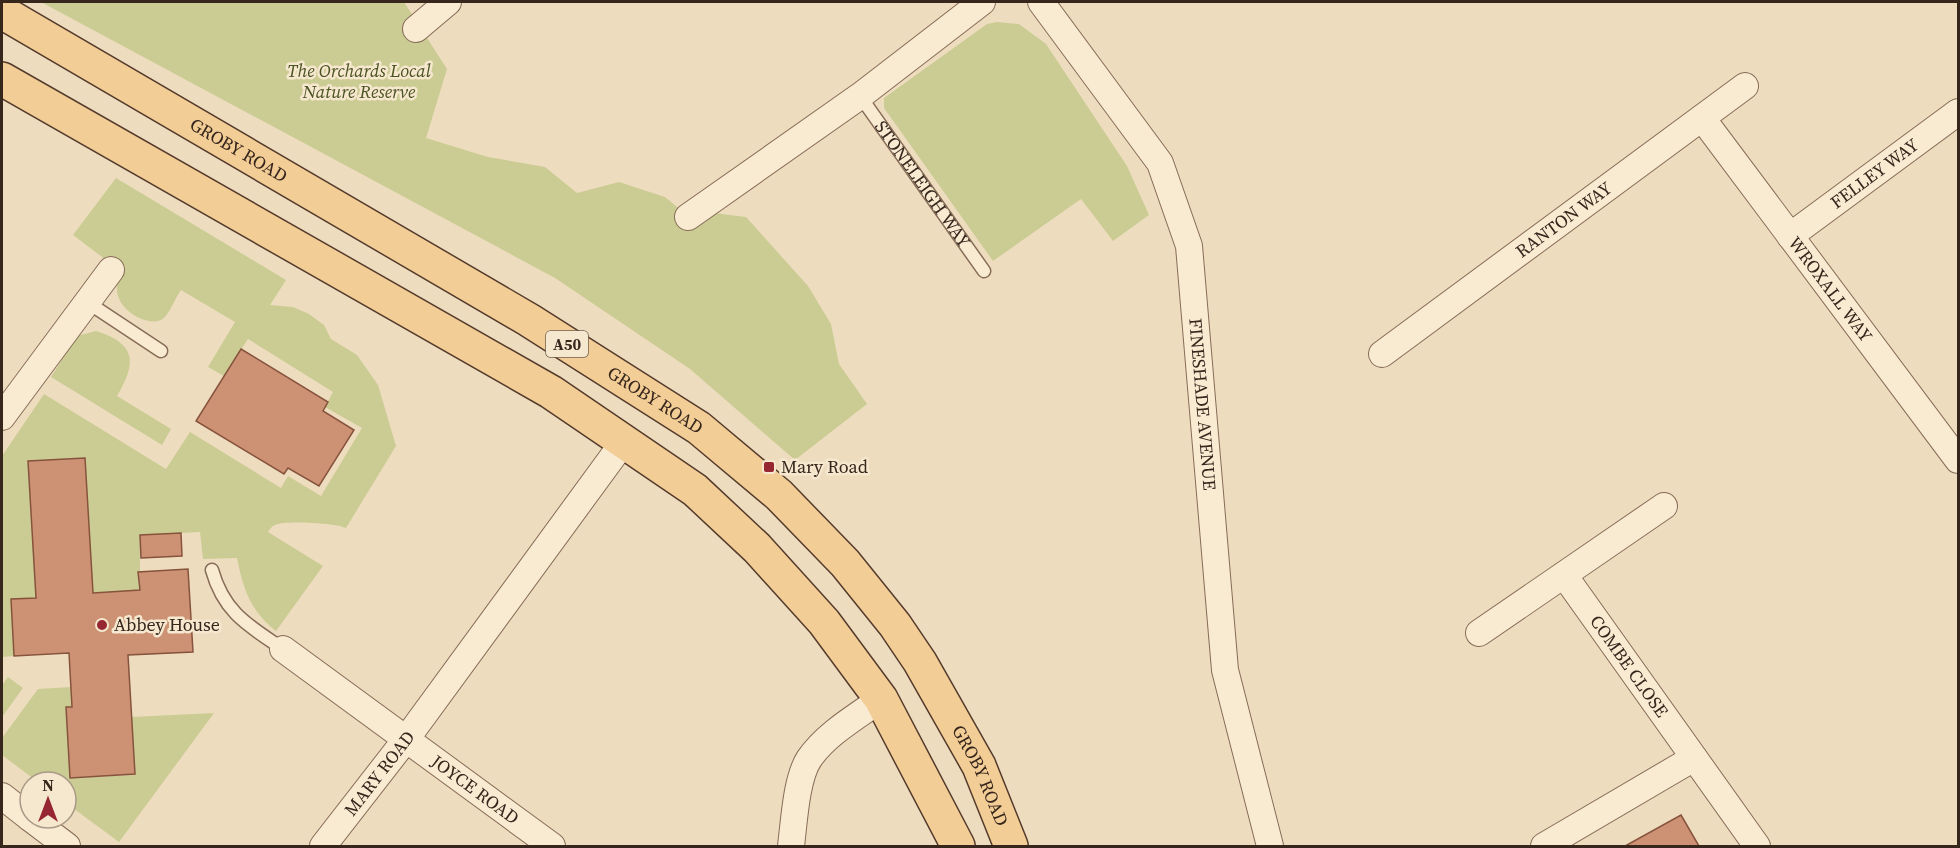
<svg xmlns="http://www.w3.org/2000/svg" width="1960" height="848" font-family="'Source Serif 4',serif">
  <rect width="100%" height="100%" fill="#eedcbf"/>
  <g fill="#cbcc93">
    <path d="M 41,2 L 404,2 L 447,69 L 426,138 L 488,157 L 545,167 L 577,193 L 619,182 L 665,197 L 699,225 L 714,213 L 746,217 L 808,286 L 831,324 L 839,364 L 867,404 L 795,460 L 690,369 L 555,278 Z"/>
    <path d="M 997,22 L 1019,24 L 1046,44 L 1127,166 L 1149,215 L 1113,241 L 1081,199 L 993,261 L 884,108 L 884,98 L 987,24 Z"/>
    <path d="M 116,178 L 286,280 L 270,305 L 293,307 L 309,314 L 324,325 L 331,339 L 357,355 L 378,385 L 396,446 L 346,528 C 337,523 283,520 275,525 C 272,526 270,529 268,532 L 323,566 L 276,631 C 250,611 243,588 237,558 L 203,559 L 200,532 L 140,535 L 140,590 L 93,593 L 85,458 L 29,461 L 36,598 L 11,600 L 14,656 L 2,657 L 2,456 L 44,394 L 166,469 L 190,432 L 281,488 L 288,476 L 321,496 L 362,428 L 325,407 L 333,392 L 248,339 L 224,376 L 208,367 L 235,322 L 181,290 C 175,298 171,311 164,318 C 150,331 101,305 122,272 L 73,235 Z"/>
    <path d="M 96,331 C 138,344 136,364 117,396 L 171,429 L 162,445 L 51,377 L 77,336 Z"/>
    <path d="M 8,677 L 23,688 L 2,717 L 2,685 Z"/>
    <path d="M 71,687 L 72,707 L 66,708 L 70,778 L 134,775 L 131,717 L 214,713 L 119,842 L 66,803 L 66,782 L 38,782 L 2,755 L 2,738 L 38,689 Z"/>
  </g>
  <g fill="#cd9174" stroke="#86533d" stroke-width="1.5">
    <path d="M 241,349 L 328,402 L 323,411 L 354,430 L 319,486 L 288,468 L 284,474 L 196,421 Z"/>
    <path d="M 85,458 L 93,593 L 140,590 L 138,572 L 188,569 L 193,652 L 128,655 L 135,774 L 70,778 L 66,707 L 72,707 L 69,653 L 14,656 L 11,599 L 36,598 L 28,461 Z"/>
    <path d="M 181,533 L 182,556 L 141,558 L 140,535 Z"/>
    <path d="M 1681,815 L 1699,846 L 1625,846 Z"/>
  </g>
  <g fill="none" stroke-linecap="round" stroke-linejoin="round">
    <defs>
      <g id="service">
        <path id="s1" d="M 860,96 L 984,271"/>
        <path d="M 87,302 L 161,351"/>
        <path d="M 212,570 C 224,613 249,626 283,649"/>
      </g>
      <g id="minor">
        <path id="s2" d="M 1041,2 L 1160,163 L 1189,246 L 1225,670 L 1270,846"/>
        <path d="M 416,29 L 448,2"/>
        <path id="s3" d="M 1702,118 L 1958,460"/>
        <path d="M 688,217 L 860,96 L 982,2"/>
        <path id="s4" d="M 1790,236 L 1958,112"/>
        <path id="s5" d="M 1382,354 L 1745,86"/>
        <path d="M 2,417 L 111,270"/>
        <path id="s6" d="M 1564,575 L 1757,846"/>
        <path d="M 1479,633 L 1664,506"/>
        <path id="s7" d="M 283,649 L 552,846"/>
        <path d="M 2,796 L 30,818"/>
        <path d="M 30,818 L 67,846"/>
        <path id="s8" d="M 323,846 L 407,738 L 625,440"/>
        <path d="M 791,846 C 794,823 796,779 809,759 C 826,734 856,717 881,699"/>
        <path d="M 1544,846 L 1694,758"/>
      </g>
      <g id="primary">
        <path id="s9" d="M 2,12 L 529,320 L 699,428 L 779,495 L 845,563 L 895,625 L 920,662 L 979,766 L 1011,846"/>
        <path d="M 2,79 L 551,392 L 695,490 L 757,548 L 824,622 L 881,699 L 958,846"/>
      </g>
    </defs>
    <use href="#service" stroke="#876c57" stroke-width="15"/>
    <use href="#minor" stroke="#876c57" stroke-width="28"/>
    <use href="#primary" stroke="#543b2c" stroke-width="36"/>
    <use href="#service" stroke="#f9ead2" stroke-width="12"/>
    <use href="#minor" stroke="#f9ead2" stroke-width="26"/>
    <use href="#primary" stroke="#f3cd96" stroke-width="33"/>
  </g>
  <g fill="#962732" stroke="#f6e7cf" stroke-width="2">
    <rect x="763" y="461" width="12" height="12" rx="3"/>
    <circle cx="102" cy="625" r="6"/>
  </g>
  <g text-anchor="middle" stroke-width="5" stroke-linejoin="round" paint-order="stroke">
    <rect fill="#f6e7cf" stroke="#706052" stroke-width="1.5" x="546" y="331" width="42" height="26" rx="4.5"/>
    <g font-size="16" font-weight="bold" fill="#36261c">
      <text x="567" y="350">A50</text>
    </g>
    <g font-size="18" font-style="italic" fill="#4b5322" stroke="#f6e7cf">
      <text x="359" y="77">The Orchards Local<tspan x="359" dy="21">Nature Reserve</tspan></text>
    </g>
    <g font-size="18" fill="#36261c" stroke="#f6e7cf">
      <text dy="6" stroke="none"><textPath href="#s9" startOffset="274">GROBY ROAD</textPath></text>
      <text dy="6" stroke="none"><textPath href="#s4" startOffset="105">FELLEY WAY</textPath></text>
      <text dy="6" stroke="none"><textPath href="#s1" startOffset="108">STONELEIGH WAY</textPath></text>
      <text dy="6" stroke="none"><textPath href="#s5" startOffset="226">RANTON WAY</textPath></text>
      <text dy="6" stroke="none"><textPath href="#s3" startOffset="214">WROXALL WAY</textPath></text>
      <text dy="6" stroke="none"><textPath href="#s9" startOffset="760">GROBY ROAD</textPath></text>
      <text dy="6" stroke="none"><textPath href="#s2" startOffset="447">FINESHADE AVENUE</textPath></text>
      <text dy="6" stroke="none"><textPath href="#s6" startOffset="112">COMBE CLOSE</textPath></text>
      <text dy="6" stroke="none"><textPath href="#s8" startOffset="92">MARY ROAD</textPath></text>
      <text dy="6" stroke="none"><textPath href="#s9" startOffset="1264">GROBY ROAD</textPath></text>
      <text dy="6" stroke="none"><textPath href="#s7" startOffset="238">JOYCE ROAD</textPath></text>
    </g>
    <g font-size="18" fill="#36261c" stroke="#f6e7cf" text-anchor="start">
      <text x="781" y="473">Mary Road</text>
      <text x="114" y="631">Abbey House</text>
    </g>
  </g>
  <rect width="1960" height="848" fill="none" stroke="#36261c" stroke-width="6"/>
  <g transform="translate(48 800)"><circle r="28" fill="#f6e7cf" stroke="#a99a87" stroke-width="1.5"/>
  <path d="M0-4.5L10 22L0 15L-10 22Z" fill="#962732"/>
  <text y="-9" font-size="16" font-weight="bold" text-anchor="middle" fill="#36261c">N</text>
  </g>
</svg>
